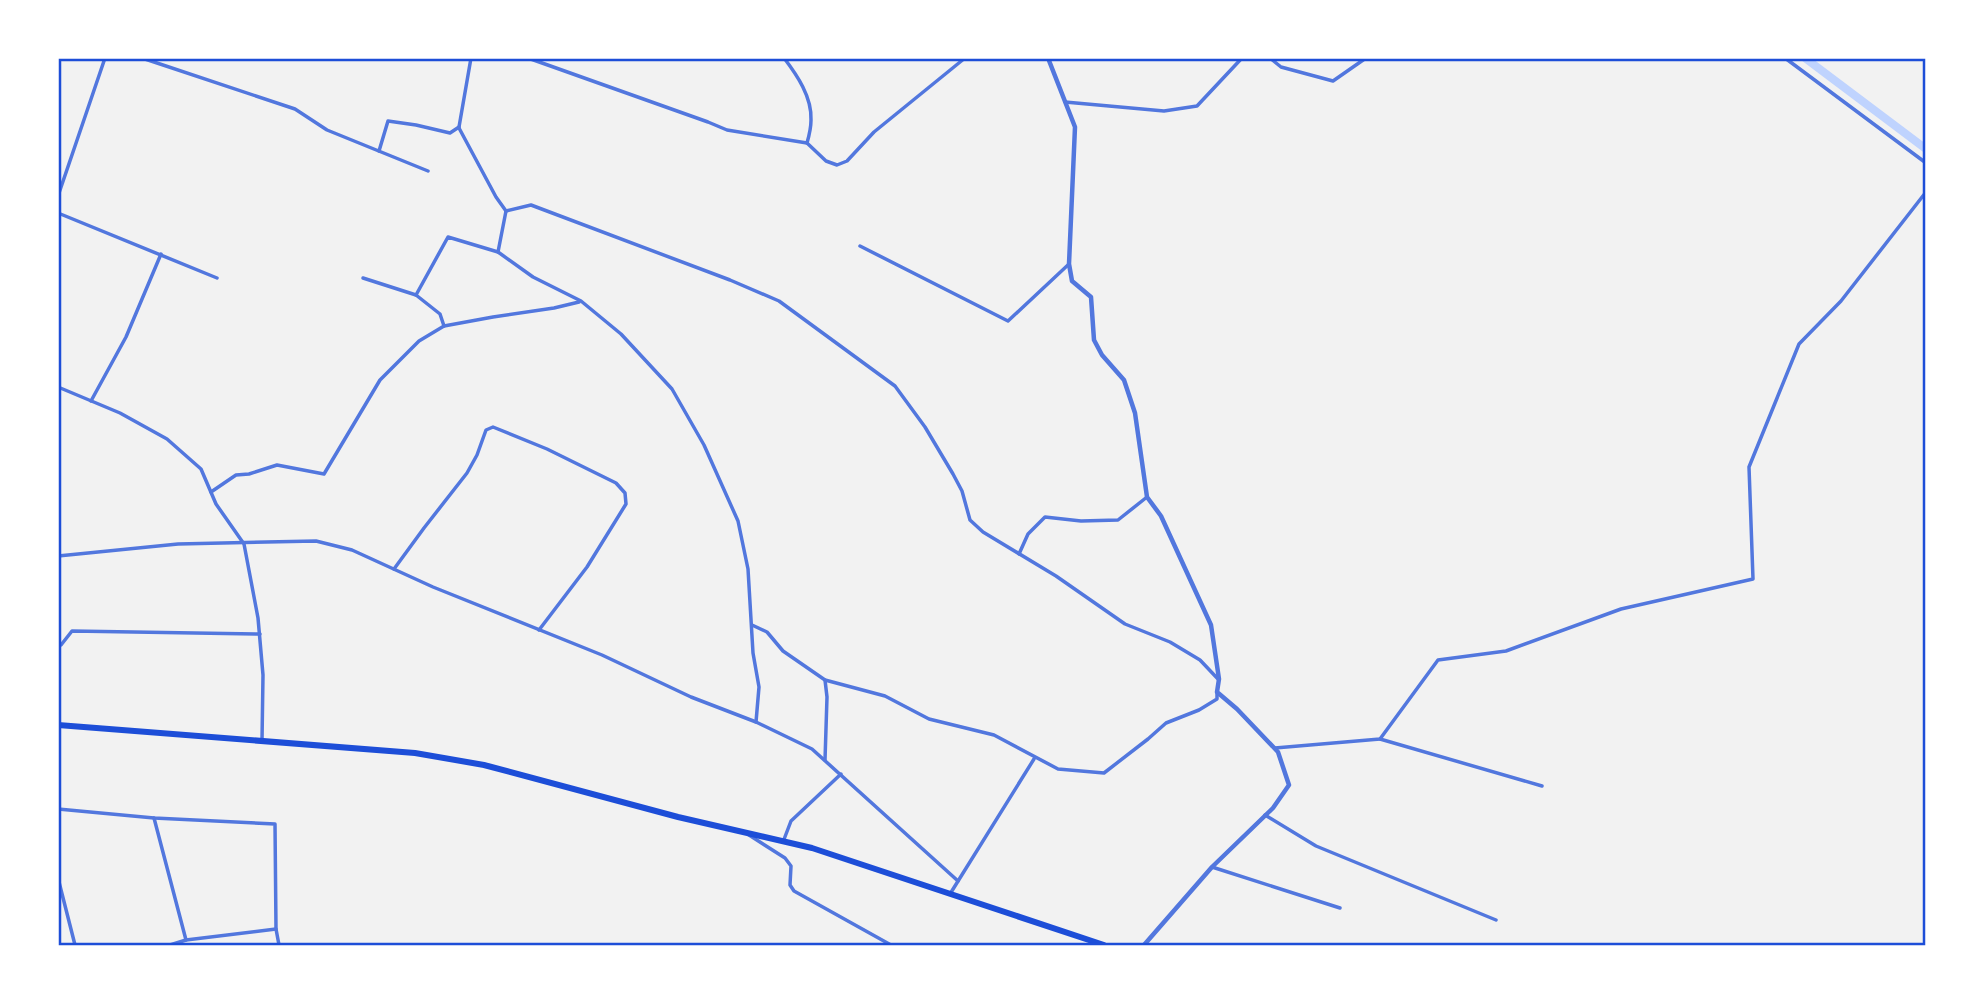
<svg xmlns="http://www.w3.org/2000/svg" width="1984" height="1003" font-family="'Golos Text',sans-serif">
  <rect width="100%" height="100%" fill="#f2f2f2"/>
  <g fill="none" stroke-linecap="round" stroke-linejoin="round">
    <path stroke="#bfd3fe" stroke-width="8" d="M 1805,58 L 1926,149"/>
    <g stroke="#5277de" stroke-width="3.5">
      <path d="M 142,58 L 295,109 L 327,130 L 428,171"/>
      <path d="M 528,58 L 708,122 L 727,130 L 807,143 L 826,161 L 837,165 L 847,161 L 874,132 L 965,58"/>
      <path d="M 784,58 C 797,75 812,97 811,120 C 811,128 809,136 807,143"/>
      <path d="M 1270,58 L 1281,67 L 1333,81 L 1366,58"/>
      <path d="M 1785,58 L 1926,163"/>
      <path d="M 1065,102 L 1164,111 L 1197,106 L 1242,58"/>
      <path d="M 459,127 L 471,58"/>
      <path d="M 459,128 L 496,197 L 506,211"/>
      <path d="M 379,151 L 388,121 L 416,125 L 450,133 L 459,127"/>
      <path d="M 58,196 L 105,58"/>
      <path d="M 506,211 L 531,205 L 730,280 L 779,301 L 895,386 L 925,427 L 953,474 L 962,491 L 970,520 L 983,532 L 1056,576 L 1125,624 L 1170,642 L 1200,660 L 1218,679"/>
      <path d="M 58,213 L 217,278"/>
      <path d="M 860,246 L 1008,321 L 1069,264"/>
      <path d="M 498,252 L 506,211"/>
      <path d="M 363,278 L 416,295 L 440,314 L 444,326"/>
      <path d="M 416,295 L 448,237 L 498,252 L 533,277 L 581,301 L 621,334 L 672,389 L 704,445 L 738,521 L 748,569 L 753,653 L 759,687 L 756,722"/>
      <path d="M 58,387 L 120,413 L 167,439 L 201,469 L 216,504 L 244,544 L 258,618 L 263,675 L 262,741"/>
      <path d="M 91,401 L 126,337 L 161,254"/>
      <path d="M 211,492 L 236,475 L 249,474 L 277,465 L 324,474 L 380,380 L 419,341 L 444,326 L 493,317 L 554,308 L 579,302"/>
      <path d="M 1019,554 L 1028,534 L 1045,517 L 1081,521 L 1118,520 L 1147,497"/>
      <path d="M 58,556 L 178,544 L 316,541 L 352,550 L 433,587 L 602,655 L 691,697 L 756,722 L 812,749 L 958,881"/>
      <path d="M 394,569 L 424,528 L 467,473 L 477,455 L 486,430 L 493,427 L 547,449 L 616,483 L 625,493 L 626,504 L 587,567 L 539,630"/>
      <path d="M 752,625 L 767,632 L 783,651 L 825,680 L 885,696 L 929,719 L 994,735 L 1058,769 L 1104,773 L 1148,739 L 1166,723 L 1199,710 L 1217,699 L 1217,692"/>
      <path d="M 58,645 L 61,645 L 72,631 L 260,634"/>
      <path d="M 1380,739 L 1542,786"/>
      <path d="M 1275,748 L 1380,739 L 1438,660 L 1506,651 L 1621,609 L 1753,579 L 1749,467 L 1799,344 L 1841,301 L 1926,192"/>
      <path d="M 825,760 L 827,697 L 825,680"/>
      <path d="M 58,809 L 154,818 L 275,824 L 276,929 L 279,945"/>
      <path d="M 1265,815 L 1316,846 L 1496,920"/>
      <path d="M 154,818 L 186,940"/>
      <path d="M 749,835 L 785,858 L 791,866 L 790,885 L 794,891 L 891,945"/>
      <path d="M 783,842 L 791,821 L 841,774"/>
      <path d="M 1212,867 L 1340,908"/>
      <path d="M 58,878 L 75,945"/>
      <path d="M 950,894 L 1034,759"/>
      <path d="M 170,945 L 186,940 L 276,929"/>
    </g>
    <path stroke="#5277de" stroke-width="4.5" d="M 1048,58 L 1075,127 L 1069,264 L 1072,281 L 1091,297 L 1094,340 L 1102,355 L 1124,380 L 1135,413 L 1147,497 L 1161,516 L 1211,625 L 1219,679 L 1217,692 L 1237,709 L 1278,752 L 1289,785 L 1273,808 L 1212,867 L 1144,945"/>
    <path stroke="#1d4ed8" stroke-width="6" d="M 58,725 L 415,753 L 484,765 L 678,817 L 812,848 L 1104,945"/>
  </g>
  <rect width="1984" height="1003" fill="none" stroke="#ffffff" stroke-width="119"/>
  <rect x="60" y="60" width="1864" height="884" fill="none" stroke="#1d4ed8" stroke-width="2.5"/>
</svg>
